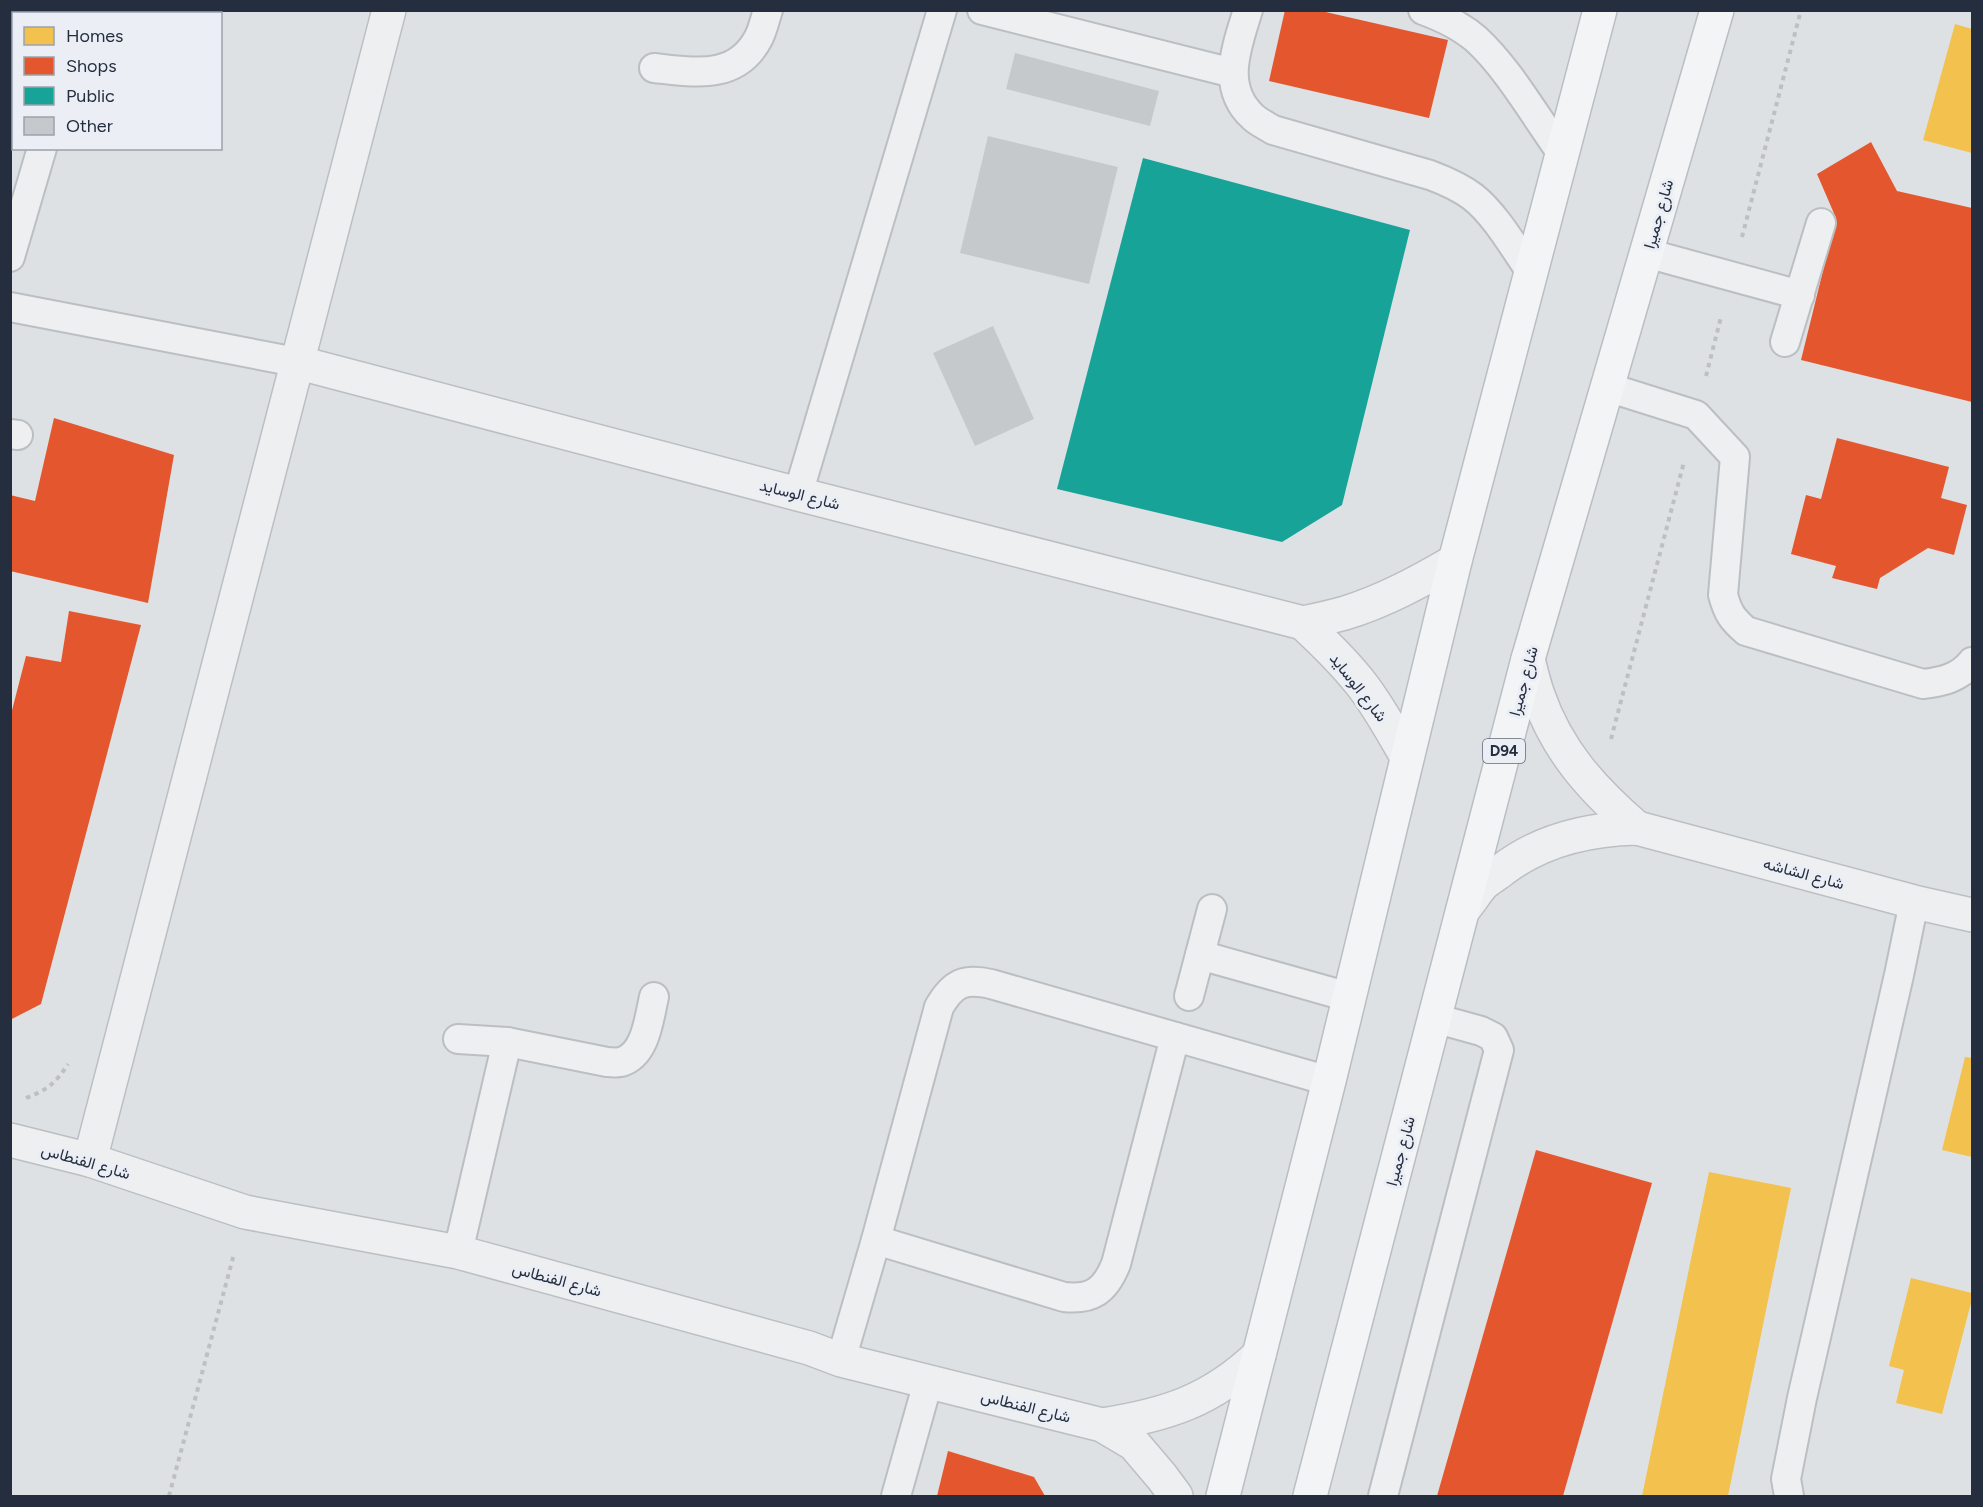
<svg xmlns="http://www.w3.org/2000/svg" width="1983" height="1507" font-family="Figtree,Vazirmatn,sans-serif">
  <rect width="100%" height="100%" fill="#dee1e4"/>
  <g fill="#f2c14e">
    <path d="M 1955,24 L 1972,29 L 1972,153 L 1923,140 Z"/>
    <path d="M 1965,1057 L 1972,1058 L 1972,1157 L 1942,1150 Z"/>
    <path d="M 1709,1172 L 1791,1188 L 1728,1496 L 1642,1496 Z"/>
    <path d="M 1911,1278 L 1972,1293 L 1972,1299 L 1942,1414 L 1896,1403 L 1904,1370 L 1889,1366 Z"/>
  </g>
  <g fill="#e4572e">
    <path d="M 1285,10 L 1317,10 L 1448,40 L 1429,118 L 1269,81 Z"/>
    <path d="M 1871,142 L 1897,191 L 1972,208 L 1972,402 L 1801,360 L 1836,218 L 1817,174 Z"/>
    <path d="M 54,418 L 174,455 L 148,603 L 10,571 L 10,495 L 35,501 Z"/>
    <path d="M 1837,438 L 1949,467 L 1941,498 L 1967,505 L 1954,555 L 1928,548 L 1880,578 L 1877,589 L 1832,578 L 1836,566 L 1791,554 L 1806,495 L 1821,499 Z"/>
    <path d="M 69,611 L 141,625 L 41,1004 L 10,1020 L 10,718 L 26,656 L 61,662 Z"/>
    <path d="M 1536,1150 L 1652,1183 L 1563,1496 L 1437,1496 Z"/>
    <path d="M 948,1451 L 1034,1477 L 1045,1496 L 937,1496 Z"/>
  </g>
  <path fill="#17a398" d="M 1143,158 L 1410,230 L 1342,505 L 1282,542 L 1057,489 Z"/>
  <g fill="#c6c9cc">
    <path d="M 1015,53 L 1159,91 L 1150,126 L 1006,89 Z"/>
    <path d="M 988,136 L 1118,167 L 1089,284 L 960,253 Z"/>
    <path d="M 993,326 L 1034,419 L 975,446 L 933,353 Z"/>
  </g>
  <g fill="none" stroke-linecap="round" stroke-linejoin="round">
    <defs>
      <g id="service">
        <path d="M 982,10 L 1233,73"/>
        <path d="M 1248,10 C 1237,46 1220,87 1253,117 C 1258,122 1267,126 1273,130 L 1430,175 C 1446,181 1460,187 1473,197 C 1495,214 1515,249 1531,272"/>
        <path d="M 1423,10 C 1442,17 1461,26 1476,39 C 1508,68 1537,119 1563,155"/>
        <path d="M 10,28 L 14,30"/>
        <path d="M 654,68 C 694,72 737,81 759,37 C 763,29 765,19 768,10"/>
        <path d="M 1646,253 L 1800,295"/>
        <path d="M 10,257 L 42,148"/>
        <path d="M 10,307 L 296,362"/>
        <path d="M 1785,342 L 1821,223"/>
        <path d="M 1607,387 L 1696,415 L 1735,457 L 1723,595 C 1728,613 1732,619 1746,631 L 1923,684 C 1942,682 1959,678 1972,662"/>
        <path d="M 10,434 L 18,435"/>
        <path d="M 798,494 L 942,10"/>
        <path d="M 1200,955 L 1349,997"/>
        <path d="M 1189,996 L 1212,909"/>
        <path d="M 458,1039 L 507,1042 L 607,1062 C 611,1062 617,1063 621,1062 C 646,1055 649,1018 654,997"/>
        <path d="M 876,1240 L 1064,1297 C 1092,1300 1105,1291 1116,1264 L 1175,1037"/>
        <path d="M 458,1252 L 507,1042"/>
        <path d="M 841,1360 L 876,1240 L 939,1007 C 953,983 964,978 991,984 L 1329,1081"/>
        <path d="M 896,1496 L 928,1382"/>
        <path d="M 1383,1496 L 1499,1050 L 1493,1037 L 1481,1031 L 1434,1018"/>
        <path d="M 1789,1496 L 1786,1479 L 1802,1398 L 1899,975 L 1914,902"/>
      </g>
      <g id="minor">
        <path d="M 296,362 L 798,494 L 1303,623 C 1317,620 1331,617 1345,613 C 1384,601 1419,582 1455,561"/>
        <path d="M 1303,623 C 1324,643 1344,662 1362,685 C 1379,707 1393,733 1407,757"/>
        <path d="M 1528,659 C 1531,671 1534,684 1538,695 C 1557,751 1593,790 1637,828"/>
        <path d="M 1463,910 C 1470,902 1476,892 1483,884 C 1488,879 1496,875 1502,870 C 1541,840 1588,829 1637,828 L 1914,902 L 1972,915"/>
        <path d="M 10,1140 L 90,1160 L 245,1212 L 458,1252 L 809,1348 L 841,1360 L 1102,1425 L 1134,1444 L 1162,1477 L 1176,1496"/>
        <path d="M 90,1160 L 389,10"/>
        <path d="M 1102,1425 C 1166,1415 1211,1401 1259,1355"/>
      </g>
      <g id="primary">
        <path d="M 1223,1496 L 1329,1081 L 1455,561 L 1600,10"/>
        <path d="M 1310,1496 L 1528,659 L 1717,10"/>
      </g>
    </defs>
    <use href="#service" stroke="#bcbfc2" stroke-width="32"/>
    <use href="#minor" stroke="#bcbfc2" stroke-width="36"/>
    <use href="#primary" stroke="#babec2" stroke-width="36"/>
    <g stroke="#bdbfc4" stroke-width="4" stroke-dasharray="4.5 4.5" stroke-linecap="butt">
      <path d="M 1742,237 L 1801,10"/>
      <path d="M 1706,376 L 1721,317"/>
      <path d="M 1611,739 L 1684,462"/>
      <path d="M 26,1098 C 47,1090 56,1083 68,1064"/>
      <path d="M 169,1496 L 234,1254"/>
    </g>
    <use href="#service" stroke="#edeff1" stroke-width="28"/>
    <use href="#minor" stroke="#edeff1" stroke-width="33"/>
    <use href="#primary" stroke="#f2f4f5" stroke-width="33"/>
  </g>
  <g text-anchor="middle" stroke-width="6" stroke-linejoin="round" paint-order="stroke">
    <rect fill="#ebeff5" stroke="#606876" stroke-width="1.5" x="1483" y="739" width="42" height="24" rx="4.5"/>
    <g font-size="15" font-weight="bold" fill="#242e3f">
      <text x="1504" y="756">D94</text>
    </g>
    <g font-size="16" fill="#242e3f" stroke="#ebeff5">
      <text transform="translate(1658 214) rotate(-74)" y="6">شارع جميرا</text>
      <text transform="translate(800 494) rotate(14)" y="6">شارع الوسايد</text>
      <text transform="translate(1523 681) rotate(-75)" y="6">شارع جميرا</text>
      <text transform="translate(1359 687) rotate(52)" y="6">شارع الوسايد</text>
      <text transform="translate(1804 873) rotate(15)" y="6">شارع الشاشه</text>
      <text transform="translate(1400 1151) rotate(-75)" y="6">شارع جميرا</text>
      <text transform="translate(86 1161) rotate(16)" y="6">شارع الفنطاس</text>
      <text transform="translate(557 1279) rotate(15)" y="6">شارع الفنطاس</text>
      <text transform="translate(1026 1406) rotate(14)" y="6">شارع الفنطاس</text>
    </g>
  </g>
  <rect width="1983" height="1507" fill="none" stroke="#242e3f" stroke-width="24"/>
  <rect x="12" y="12" width="210" height="138" fill="#ebeff5" stroke="#9ba2ac" stroke-width="1.5"/>
  <rect x="24" y="27" width="30" height="18" fill="#f2c14e" stroke="#9ba2ac" stroke-width="1.5"/>
  <text x="66" y="42" font-size="18" fill="#242e3f">Homes</text>
  <rect x="24" y="57" width="30" height="18" fill="#e4572e" stroke="#9ba2ac" stroke-width="1.5"/>
  <text x="66" y="72" font-size="18" fill="#242e3f">Shops</text>
  <rect x="24" y="87" width="30" height="18" fill="#17a398" stroke="#9ba2ac" stroke-width="1.5"/>
  <text x="66" y="102" font-size="18" fill="#242e3f">Public</text>
  <rect x="24" y="117" width="30" height="18" fill="#c6c9cc" stroke="#9ba2ac" stroke-width="1.5"/>
  <text x="66" y="132" font-size="18" fill="#242e3f">Other</text>
</svg>
